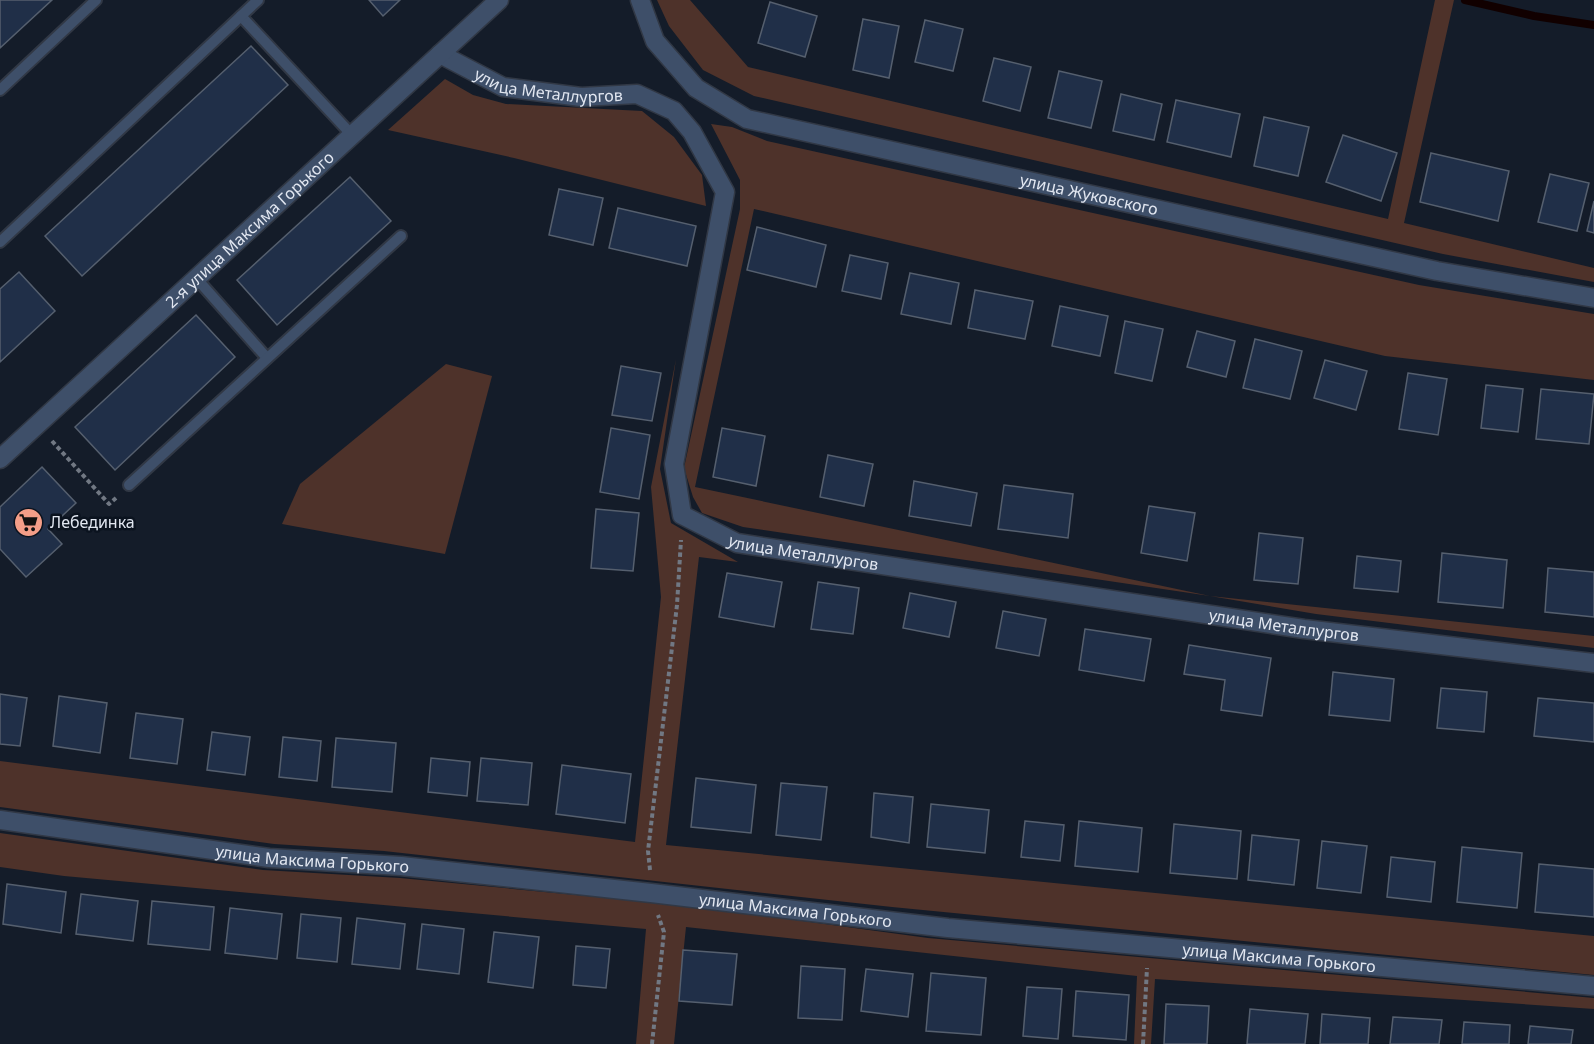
<svg xmlns="http://www.w3.org/2000/svg" width="1594" height="1044" font-family="'Noto Sans',sans-serif">
  <rect width="100%" height="100%" fill="#141c29"/>
  <g fill="#4e322a">
    <path d="M 657,0 L 690,0 L 748,67 L 1388,219 L 1435,0 L 1454,0 L 1404,223 L 1594,268 L 1594,282 L 1443,254 L 754,96 L 703,70 L 669,26 Z"/>
    <path d="M 445,79 L 473,95 L 506,104 L 642,111 L 674,137 L 702,175 L 706,206 L 514,158 L 388,130 Z"/>
    <path d="M 711,124 L 732,127 L 767,141 L 1419,285 L 1594,314 L 1594,380 L 1385,356 L 754,209 L 695,487 L 1210,596 L 1594,636 L 1594,648 L 1316,614 L 1210,596 L 743,527 L 702,513 L 693,497 L 684,468 L 740,209 L 740,180 Z"/>
    <path d="M 676,359 L 660,469 L 671,523 L 738,562 L 699,557 L 666,845 L 1594,936 L 1594,975 L 892,907 L 384,851 L 274,844 L 0,807 L 0,761 L 635,842 L 661,597 L 651,487 Z"/>
    <path d="M 446,364 L 492,376 L 445,554 L 282,524 L 300,484 Z"/>
    <path d="M 0,833 L 263,870 L 400,878 L 691,906 L 928,938 L 1594,998 L 1594,1009 L 1155,979 L 1151,1044 L 1134,1044 L 1137,976 L 686,927 L 674,1044 L 636,1044 L 646,929 L 64,876 L 0,867 Z"/>
  </g>
  <g fill="none" stroke-linecap="round" stroke-linejoin="round">
    <path stroke="#100" stroke-width="8" d="M 1465,0 L 1534,16 L 1594,25"/>
  </g>
  <g fill="#202f48" stroke="#555f6e" stroke-width="1.5">
    <path d="M 0,0 L 52,0 L 0,48 Z"/>
    <path d="M 369,0 L 400,0 L 383,16 Z"/>
    <path d="M 770,2 L 817,16 L 805,57 L 758,43 Z"/>
    <path d="M 863,19 L 899,26 L 889,78 L 853,70 Z"/>
    <path d="M 925,20 L 963,29 L 953,71 L 915,62 Z"/>
    <path d="M 251,46 L 288,85 L 82,276 L 45,236 Z"/>
    <path d="M 994,58 L 1031,67 L 1020,111 L 983,101 Z"/>
    <path d="M 1059,71 L 1102,81 L 1091,128 L 1048,118 Z"/>
    <path d="M 1121,94 L 1162,104 L 1154,140 L 1113,131 Z"/>
    <path d="M 1176,100 L 1240,114 L 1231,157 L 1167,142 Z"/>
    <path d="M 1264,117 L 1309,127 L 1298,176 L 1254,166 Z"/>
    <path d="M 1343,135 L 1397,153 L 1381,201 L 1326,182 Z"/>
    <path d="M 1431,153 L 1509,171 L 1498,221 L 1420,202 Z"/>
    <path d="M 1550,174 L 1589,183 L 1577,231 L 1538,222 Z"/>
    <path d="M 350,177 L 391,221 L 277,325 L 237,280 Z"/>
    <path d="M 559,189 L 603,198 L 593,245 L 549,235 Z"/>
    <path d="M 1594,201 L 1594,233 L 1587,231 Z"/>
    <path d="M 618,208 L 696,226 L 687,266 L 609,248 Z"/>
    <path d="M 757,227 L 826,245 L 816,287 L 747,270 Z"/>
    <path d="M 850,255 L 888,263 L 881,299 L 842,291 Z"/>
    <path d="M 19,272 L 55,311 L 0,362 L 0,289 Z"/>
    <path d="M 910,273 L 959,283 L 951,324 L 901,314 Z"/>
    <path d="M 975,290 L 1033,301 L 1025,339 L 968,328 Z"/>
    <path d="M 1060,306 L 1108,316 L 1100,356 L 1052,346 Z"/>
    <path d="M 196,315 L 235,357 L 115,470 L 75,427 Z"/>
    <path d="M 1125,321 L 1163,329 L 1152,381 L 1115,373 Z"/>
    <path d="M 1197,331 L 1235,341 L 1226,377 L 1187,367 Z"/>
    <path d="M 1255,339 L 1302,351 L 1290,399 L 1243,388 Z"/>
    <path d="M 1325,360 L 1367,371 L 1356,410 L 1314,398 Z"/>
    <path d="M 621,366 L 661,373 L 652,421 L 612,415 Z"/>
    <path d="M 1408,373 L 1447,379 L 1438,435 L 1399,429 Z"/>
    <path d="M 1486,385 L 1523,389 L 1518,432 L 1481,428 Z"/>
    <path d="M 1541,389 L 1594,394 L 1589,444 L 1536,439 Z"/>
    <path d="M 611,428 L 650,435 L 639,499 L 600,492 Z"/>
    <path d="M 722,428 L 765,436 L 756,486 L 713,477 Z"/>
    <path d="M 828,455 L 873,464 L 864,506 L 820,497 Z"/>
    <path d="M 42,467 L 76,503 L 48,529 L 62,544 L 26,577 L 0,549 L 0,507 Z"/>
    <path d="M 914,481 L 977,493 L 971,526 L 909,516 Z"/>
    <path d="M 1004,485 L 1073,494 L 1068,538 L 998,529 Z"/>
    <path d="M 1149,506 L 1195,513 L 1187,561 L 1141,553 Z"/>
    <path d="M 596,509 L 639,513 L 633,571 L 591,568 Z"/>
    <path d="M 1259,533 L 1303,538 L 1298,584 L 1254,580 Z"/>
    <path d="M 1442,553 L 1507,560 L 1503,608 L 1438,602 Z"/>
    <path d="M 1357,556 L 1401,561 L 1398,592 L 1354,588 Z"/>
    <path d="M 1548,568 L 1594,572 L 1594,617 L 1545,612 Z"/>
    <path d="M 727,573 L 782,582 L 774,627 L 719,617 Z"/>
    <path d="M 818,582 L 859,588 L 853,634 L 811,629 Z"/>
    <path d="M 910,593 L 956,602 L 949,637 L 903,628 Z"/>
    <path d="M 1003,611 L 1046,619 L 1039,656 L 996,648 Z"/>
    <path d="M 1085,629 L 1151,639 L 1144,681 L 1079,670 Z"/>
    <path d="M 1189,645 L 1271,658 L 1262,716 L 1221,710 L 1225,680 L 1184,674 Z"/>
    <path d="M 1333,672 L 1394,679 L 1390,721 L 1329,715 Z"/>
    <path d="M 1441,688 L 1487,692 L 1484,732 L 1437,728 Z"/>
    <path d="M 0,694 L 27,698 L 20,746 L 0,744 Z"/>
    <path d="M 59,696 L 107,703 L 100,753 L 53,746 Z"/>
    <path d="M 1538,698 L 1594,703 L 1594,742 L 1534,736 Z"/>
    <path d="M 136,713 L 183,719 L 177,764 L 130,758 Z"/>
    <path d="M 212,732 L 250,737 L 245,775 L 207,770 Z"/>
    <path d="M 283,737 L 321,741 L 317,781 L 279,777 Z"/>
    <path d="M 336,738 L 396,743 L 392,792 L 332,787 Z"/>
    <path d="M 431,758 L 470,762 L 467,796 L 428,792 Z"/>
    <path d="M 481,758 L 532,763 L 528,805 L 477,801 Z"/>
    <path d="M 562,765 L 631,774 L 625,823 L 556,814 Z"/>
    <path d="M 696,778 L 756,785 L 751,833 L 691,827 Z"/>
    <path d="M 781,783 L 827,787 L 821,840 L 776,835 Z"/>
    <path d="M 874,793 L 913,797 L 909,843 L 871,837 Z"/>
    <path d="M 931,804 L 989,810 L 985,853 L 927,847 Z"/>
    <path d="M 1025,821 L 1064,825 L 1060,861 L 1021,857 Z"/>
    <path d="M 1079,821 L 1142,828 L 1138,872 L 1075,866 Z"/>
    <path d="M 1174,824 L 1241,831 L 1237,879 L 1170,873 Z"/>
    <path d="M 1252,835 L 1299,840 L 1294,885 L 1248,880 Z"/>
    <path d="M 1322,841 L 1367,846 L 1361,893 L 1317,888 Z"/>
    <path d="M 1462,847 L 1522,853 L 1517,908 L 1457,902 Z"/>
    <path d="M 1391,857 L 1435,862 L 1431,902 L 1387,897 Z"/>
    <path d="M 1539,864 L 1594,869 L 1594,917 L 1535,912 Z"/>
    <path d="M 7,884 L 66,892 L 61,933 L 3,924 Z"/>
    <path d="M 81,894 L 138,901 L 133,941 L 76,934 Z"/>
    <path d="M 152,901 L 214,907 L 210,950 L 148,944 Z"/>
    <path d="M 230,908 L 282,914 L 277,959 L 225,953 Z"/>
    <path d="M 301,914 L 341,918 L 337,962 L 297,958 Z"/>
    <path d="M 357,918 L 405,924 L 400,969 L 352,964 Z"/>
    <path d="M 422,924 L 464,929 L 459,974 L 417,969 Z"/>
    <path d="M 494,932 L 539,937 L 533,988 L 488,982 Z"/>
    <path d="M 576,946 L 610,949 L 606,988 L 573,985 Z"/>
    <path d="M 683,950 L 737,954 L 732,1005 L 679,1001 Z"/>
    <path d="M 801,966 L 845,969 L 842,1020 L 798,1018 Z"/>
    <path d="M 866,969 L 913,974 L 908,1017 L 861,1011 Z"/>
    <path d="M 931,973 L 986,978 L 981,1035 L 926,1031 Z"/>
    <path d="M 1027,987 L 1062,989 L 1058,1039 L 1023,1036 Z"/>
    <path d="M 1076,991 L 1129,995 L 1126,1040 L 1073,1036 Z"/>
    <path d="M 1166,1004 L 1209,1006 L 1207,1044 L 1164,1044 Z"/>
    <path d="M 1250,1009 L 1308,1014 L 1305,1044 L 1247,1044 Z"/>
    <path d="M 1322,1014 L 1370,1018 L 1368,1044 L 1320,1044 Z"/>
    <path d="M 1393,1017 L 1442,1020 L 1439,1044 L 1390,1044 Z"/>
    <path d="M 1464,1022 L 1510,1025 L 1509,1044 L 1462,1044 Z"/>
    <path d="M 1530,1026 L 1573,1030 L 1571,1044 L 1528,1044 Z"/>
  </g>
  <g fill="none" stroke-linecap="round" stroke-linejoin="round">
    <defs>
      <g id="lane">
        <path d="M 241,16 L 352,135"/>
        <path d="M 0,90 L 96,0"/>
        <path d="M 0,242 L 258,0"/>
        <path d="M 197,279 L 267,358"/>
        <path d="M 129,485 L 401,236"/>
      </g>
      <g id="street">
        <path id="s1" d="M 640,0 L 655,41 L 696,88 L 747,119 L 1437,271 L 1594,298"/>
        <path id="s2" d="M 440,54 L 503,87 L 581,97 L 637,94 L 674,111 L 692,132 L 725,192 L 674,464 L 682,515 L 737,543 L 1304,629 L 1594,663"/>
        <path id="s3" d="M 0,459 L 499,0"/>
        <path id="s4" d="M 0,820 L 269,858 L 401,866 L 651,893 L 948,928 L 1594,986"/>
      </g>
    </defs>
    <use href="#lane" stroke="#313845" stroke-width="14"/>
    <use href="#street" stroke="#313845" stroke-width="21"/>
    <g stroke="#717883" stroke-width="4" stroke-dasharray="4.5 3" stroke-linecap="butt">
      <path d="M 52,441 L 109,504 L 116,498"/>
      <path d="M 650,870 L 648,851 L 677,605 L 681,540"/>
      <path d="M 652,1044 L 664,932 L 658,915"/>
      <path d="M 1143,1044 L 1147,968"/>
    </g>
    <use href="#lane" stroke="#3e4f69" stroke-width="10"/>
    <use href="#street" stroke="#3e4f69" stroke-width="18"/>
  </g>
  <defs>
    <symbol id="supermarket-disc" viewBox="-11 -11 22 22"><circle r="9.5" fill="#f49e88" stroke="#0b131f"/><path d="M-6-5.5h2.5l.6 2H6L4.5 2H-2.5L-4.4-4H-6ZM-1.5 3.2a1.3 1.3 0 1 0 .1 0ZM3 3.2a1.3 1.3 0 1 0 .1 0Z" fill="#111"/></symbol>
  </defs>
  <g fill-rule="evenodd">
    <use href="#supermarket-disc" x="12" y="506" width="33" height="33"/>
  </g>
  <g text-anchor="middle" stroke-width="5" stroke-linejoin="round" paint-order="stroke">
    <g font-size="16" fill="#e2e7f1" stroke="#0b131f">
      <text dy="6" stroke="none"><textPath href="#s2" startOffset="116">улица Металлургов</textPath></text>
      <text dy="6" stroke="none"><textPath href="#s1" startOffset="516">улица Жуковского</textPath></text>
      <text dy="6" stroke="none"><textPath href="#s3" startOffset="339">2-я улица Максима Горького</textPath></text>
      <text dy="6" stroke="none"><textPath href="#s2" startOffset="800">улица Металлургов</textPath></text>
      <text dy="6" stroke="none"><textPath href="#s2" startOffset="1286">улица Металлургов</textPath></text>
      <text dy="6" stroke="none"><textPath href="#s4" startOffset="315">улица Максима Горького</textPath></text>
      <text dy="6" stroke="none"><textPath href="#s4" startOffset="801">улица Максима Горького</textPath></text>
      <text dy="6" stroke="none"><textPath href="#s4" startOffset="1287">улица Максима Горького</textPath></text>
    </g>
    <g font-size="16" fill="#e2e7f1" stroke="#0b131f" text-anchor="start">
      <text x="50" y="528">Лебединка</text>
    </g>
  </g>
</svg>
